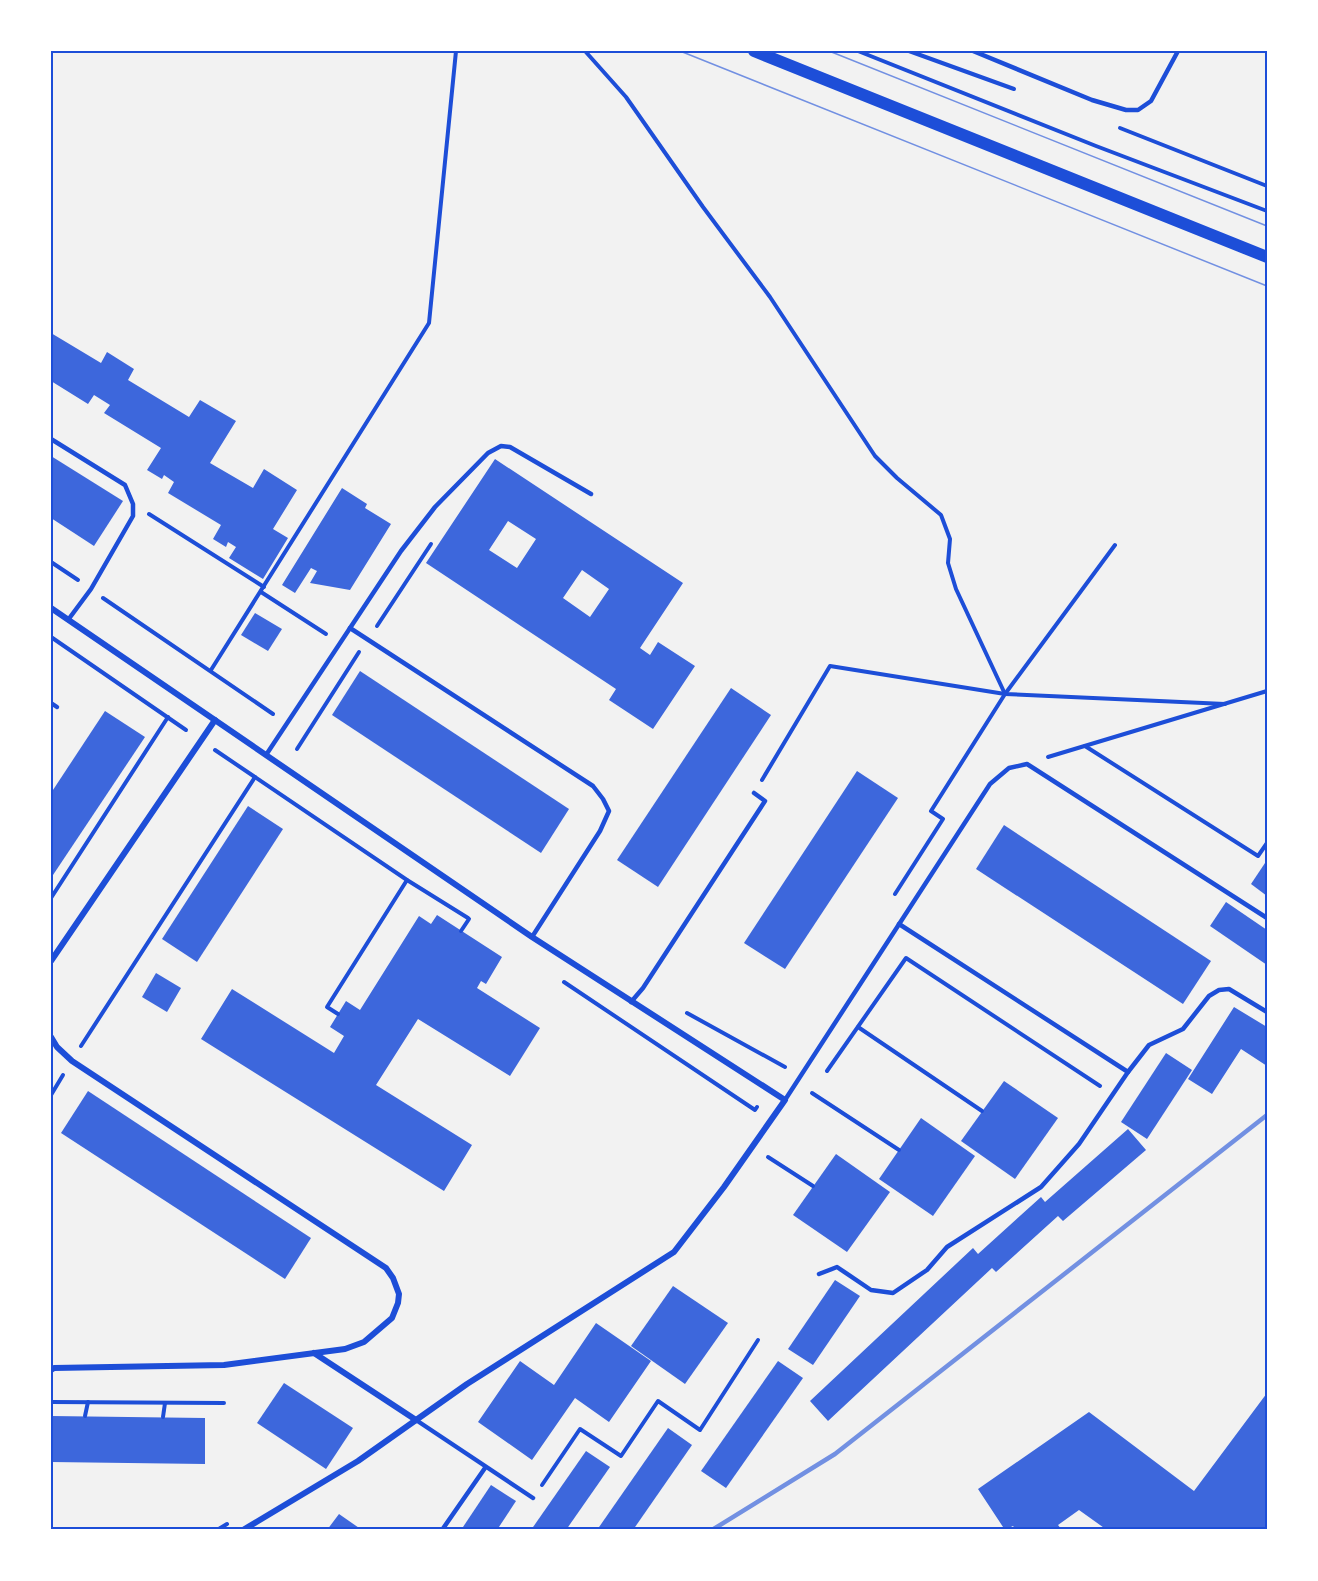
<svg xmlns="http://www.w3.org/2000/svg" width="1318" height="1581" font-family="Montserrat,sans-serif">
  <rect width="100%" height="100%" fill="#f2f2f2"/>
  <g fill="#3d67dc" fill-rule="evenodd">
    <path d="M 51,333 L 101,363 L 107,352 L 134,369 L 128,380 L 189,417 L 200,400 L 236,421 L 210,463 L 253,488 L 264,469 L 297,490 L 273,529 L 288,538 L 263,579 L 229,558 L 236,547 L 228,542 L 226,547 L 213,539 L 221,525 L 168,493 L 174,482 L 164,475 L 162,479 L 147,470 L 161,448 L 104,413 L 110,405 L 94,395 L 88,404 L 51,381 Z"/>
    <path d="M 51,456 L 123,501 L 94,546 L 51,518 Z"/>
    <path d="M 495,459 L 683,583 L 640,648 L 650,655 L 658,642 L 695,666 L 653,729 L 609,700 L 616,689 L 426,563 ZM 508,521 L 536,539 L 517,568 L 489,550 ZM 582,570 L 609,589 L 590,617 L 563,598 Z"/>
    <path d="M 342,488 L 367,504 L 365,508 L 391,524 L 350,590 L 310,583 L 317,571 L 311,568 L 295,593 L 282,585 Z"/>
    <path d="M 255,613 L 282,629 L 268,651 L 241,635 Z"/>
    <path d="M 360,671 L 569,809 L 541,853 L 332,715 Z"/>
    <path d="M 731,688 L 771,715 L 658,887 L 617,860 Z"/>
    <path d="M 105,711 L 145,737 L 51,878 L 51,793 Z"/>
    <path d="M 857,771 L 898,798 L 785,969 L 744,943 Z"/>
    <path d="M 248,806 L 283,829 L 197,962 L 162,939 Z"/>
    <path d="M 1004,825 L 1211,961 L 1183,1004 L 976,869 Z"/>
    <path d="M 1267,860 L 1267,896 L 1251,884 Z"/>
    <path d="M 1226,902 L 1267,930 L 1267,965 L 1210,926 Z"/>
    <path d="M 437,915 L 502,957 L 486,984 L 481,981 L 477,988 L 540,1028 L 510,1076 L 418,1019 L 376,1085 L 472,1145 L 444,1191 L 201,1039 L 232,989 L 334,1053 L 344,1036 L 330,1027 L 346,1001 L 360,1010 L 419,916 L 431,924 Z"/>
    <path d="M 156,973 L 181,988 L 167,1012 L 142,997 Z"/>
    <path d="M 1234,1007 L 1267,1027 L 1267,1066 L 1241,1049 L 1212,1094 L 1188,1079 Z"/>
    <path d="M 1166,1053 L 1192,1070 L 1147,1139 L 1121,1122 Z"/>
    <path d="M 1004,1081 L 1058,1118 L 1015,1179 L 961,1141 Z"/>
    <path d="M 88,1091 L 311,1238 L 285,1279 L 61,1133 Z"/>
    <path d="M 921,1118 L 975,1156 L 933,1216 L 879,1179 Z"/>
    <path d="M 1128,1129 L 1146,1150 L 1063,1221 L 1058,1216 L 996,1272 L 992,1268 L 828,1421 L 810,1401 L 973,1248 L 978,1254 L 1041,1197 L 1045,1202 Z"/>
    <path d="M 836,1154 L 890,1192 L 847,1252 L 793,1215 Z"/>
    <path d="M 835,1280 L 860,1296 L 813,1365 L 788,1349 Z"/>
    <path d="M 673,1286 L 728,1323 L 685,1384 L 631,1346 Z"/>
    <path d="M 596,1323 L 651,1361 L 609,1422 L 575,1398 L 532,1460 L 478,1422 L 520,1361 L 554,1385 Z"/>
    <path d="M 778,1361 L 803,1378 L 726,1488 L 701,1471 Z"/>
    <path d="M 284,1383 L 353,1428 L 326,1469 L 257,1423 Z"/>
    <path d="M 1267,1393 L 1267,1530 L 1107,1530 L 1079,1510 L 1058,1525 L 1062,1530 L 1016,1530 L 1013,1526 L 1005,1530 L 978,1489 L 1089,1412 L 1194,1491 Z"/>
    <path d="M 51,1416 L 205,1418 L 205,1464 L 51,1462 Z"/>
    <path d="M 668,1428 L 692,1445 L 633,1530 L 597,1530 Z"/>
    <path d="M 586,1451 L 610,1467 L 566,1530 L 531,1530 Z"/>
    <path d="M 491,1485 L 516,1501 L 497,1530 L 461,1530 Z"/>
    <path d="M 339,1514 L 362,1530 L 327,1530 Z"/>
  </g>
  <g fill="none" stroke-linecap="round" stroke-linejoin="round">
    <g stroke="#1d4ed8" stroke-width="4">
      <path d="M 585,51 L 626,97 L 703,207 L 770,297 L 875,456 L 897,478 L 941,515 L 950,539 L 948,563 L 956,589 L 1005,694"/>
      <path d="M 858,51 L 1096,146 L 1267,211"/>
      <path d="M 909,51 L 1014,89"/>
      <path d="M 1120,128 L 1267,186"/>
      <path d="M 149,514 L 264,587"/>
      <path d="M 51,562 L 78,580"/>
      <path d="M 261,592 L 326,634"/>
      <path d="M 103,598 L 273,714"/>
      <path d="M 377,626 L 431,544"/>
      <path d="M 51,637 L 186,730"/>
      <path d="M 211,670 L 429,323 L 456,51"/>
      <path d="M 1085,746 L 1258,856 L 1267,843"/>
      <path d="M 297,749 L 359,652"/>
      <path d="M 215,750 L 407,880 L 468,918"/>
      <path d="M 1048,757 L 1267,691"/>
      <path d="M 762,780 L 830,666 L 1005,694 L 1225,704"/>
      <path d="M 895,894 L 943,819 L 931,811 L 1005,694 L 1115,545"/>
      <path d="M 51,898 L 168,717"/>
      <path d="M 461,931 L 469,919"/>
      <path d="M 564,982 L 755,1110 L 757,1107"/>
      <path d="M 687,1013 L 785,1067"/>
      <path d="M 338,1014 L 327,1007 L 407,880"/>
      <path d="M 858,1027 L 982,1111"/>
      <path d="M 81,1046 L 255,777"/>
      <path d="M 827,1071 L 906,958 L 1100,1086"/>
      <path d="M 812,1093 L 899,1150"/>
      <path d="M 51,1095 L 63,1075"/>
      <path d="M 768,1157 L 813,1186"/>
      <path d="M 51,1402 L 224,1403"/>
      <path d="M 85,1416 L 88,1402"/>
      <path d="M 163,1417 L 165,1403"/>
      <path d="M 542,1485 L 580,1429 L 621,1456 L 658,1401 L 700,1430 L 758,1340"/>
      <path d="M 217,1530 L 227,1524"/>
    </g>
    <g stroke="#1d4ed8" stroke-width="4.5">
      <path d="M 973,51 L 1092,100 L 1126,110 L 1138,110 L 1151,101 L 1178,51"/>
      <path d="M 51,439 L 125,485 L 133,504 L 133,516 L 91,589 L 68,620"/>
      <path d="M 350,628 L 593,786 L 603,799 L 609,811 L 600,831 L 532,937"/>
      <path d="M 51,703 L 57,707"/>
      <path d="M 266,755 L 401,551 L 435,507 L 488,453 L 501,446 L 510,447 L 591,494"/>
      <path d="M 899,924 L 1128,1072 L 1149,1045 L 1183,1029 L 1209,996 L 1219,990 L 1229,989 L 1267,1012"/>
      <path d="M 631,1002 L 643,988 L 765,801 L 754,793"/>
      <path d="M 785,1100 L 990,784 L 1009,768 L 1027,764 L 1267,918"/>
      <path d="M 819,1274 L 837,1267 L 871,1290 L 893,1293 L 927,1270 L 947,1247 L 1041,1187 L 1079,1144 L 1128,1072"/>
      <path d="M 416,1420 L 533,1498"/>
      <path d="M 442,1530 L 485,1468"/>
    </g>
    <g stroke="#1d4ed8" stroke-width="6">
      <path d="M 51,608 L 532,937 L 785,1100 L 724,1187 L 674,1252 L 467,1384 L 358,1461 L 243,1530"/>
      <path d="M 51,961 L 215,720"/>
      <path d="M 51,1037 L 57,1047 L 72,1061 L 386,1268 L 393,1278 L 399,1294 L 398,1303 L 392,1318 L 364,1342 L 345,1349 L 224,1365 L 54,1368 L 51,1370"/>
      <path d="M 314,1353 L 416,1420"/>
    </g>
    <path stroke="#1d4ed8" stroke-width="12" d="M 754,51 L 1267,257"/>
    <g stroke="#7290e2" stroke-width="1.5">
      <path d="M 680,51 L 1267,286"/>
      <path d="M 829,51 L 1267,226"/>
    </g>
    <path stroke="#7290e2" stroke-width="4.5" d="M 712,1530 L 835,1454 L 1267,1115"/>
  </g>
  <rect width="1318" height="1581" fill="none" stroke="#ffffff" stroke-width="105"/>
  <rect x="52" y="52" width="1214" height="1476" fill="none" stroke="#1d4ed8" stroke-width="2"/>
</svg>
